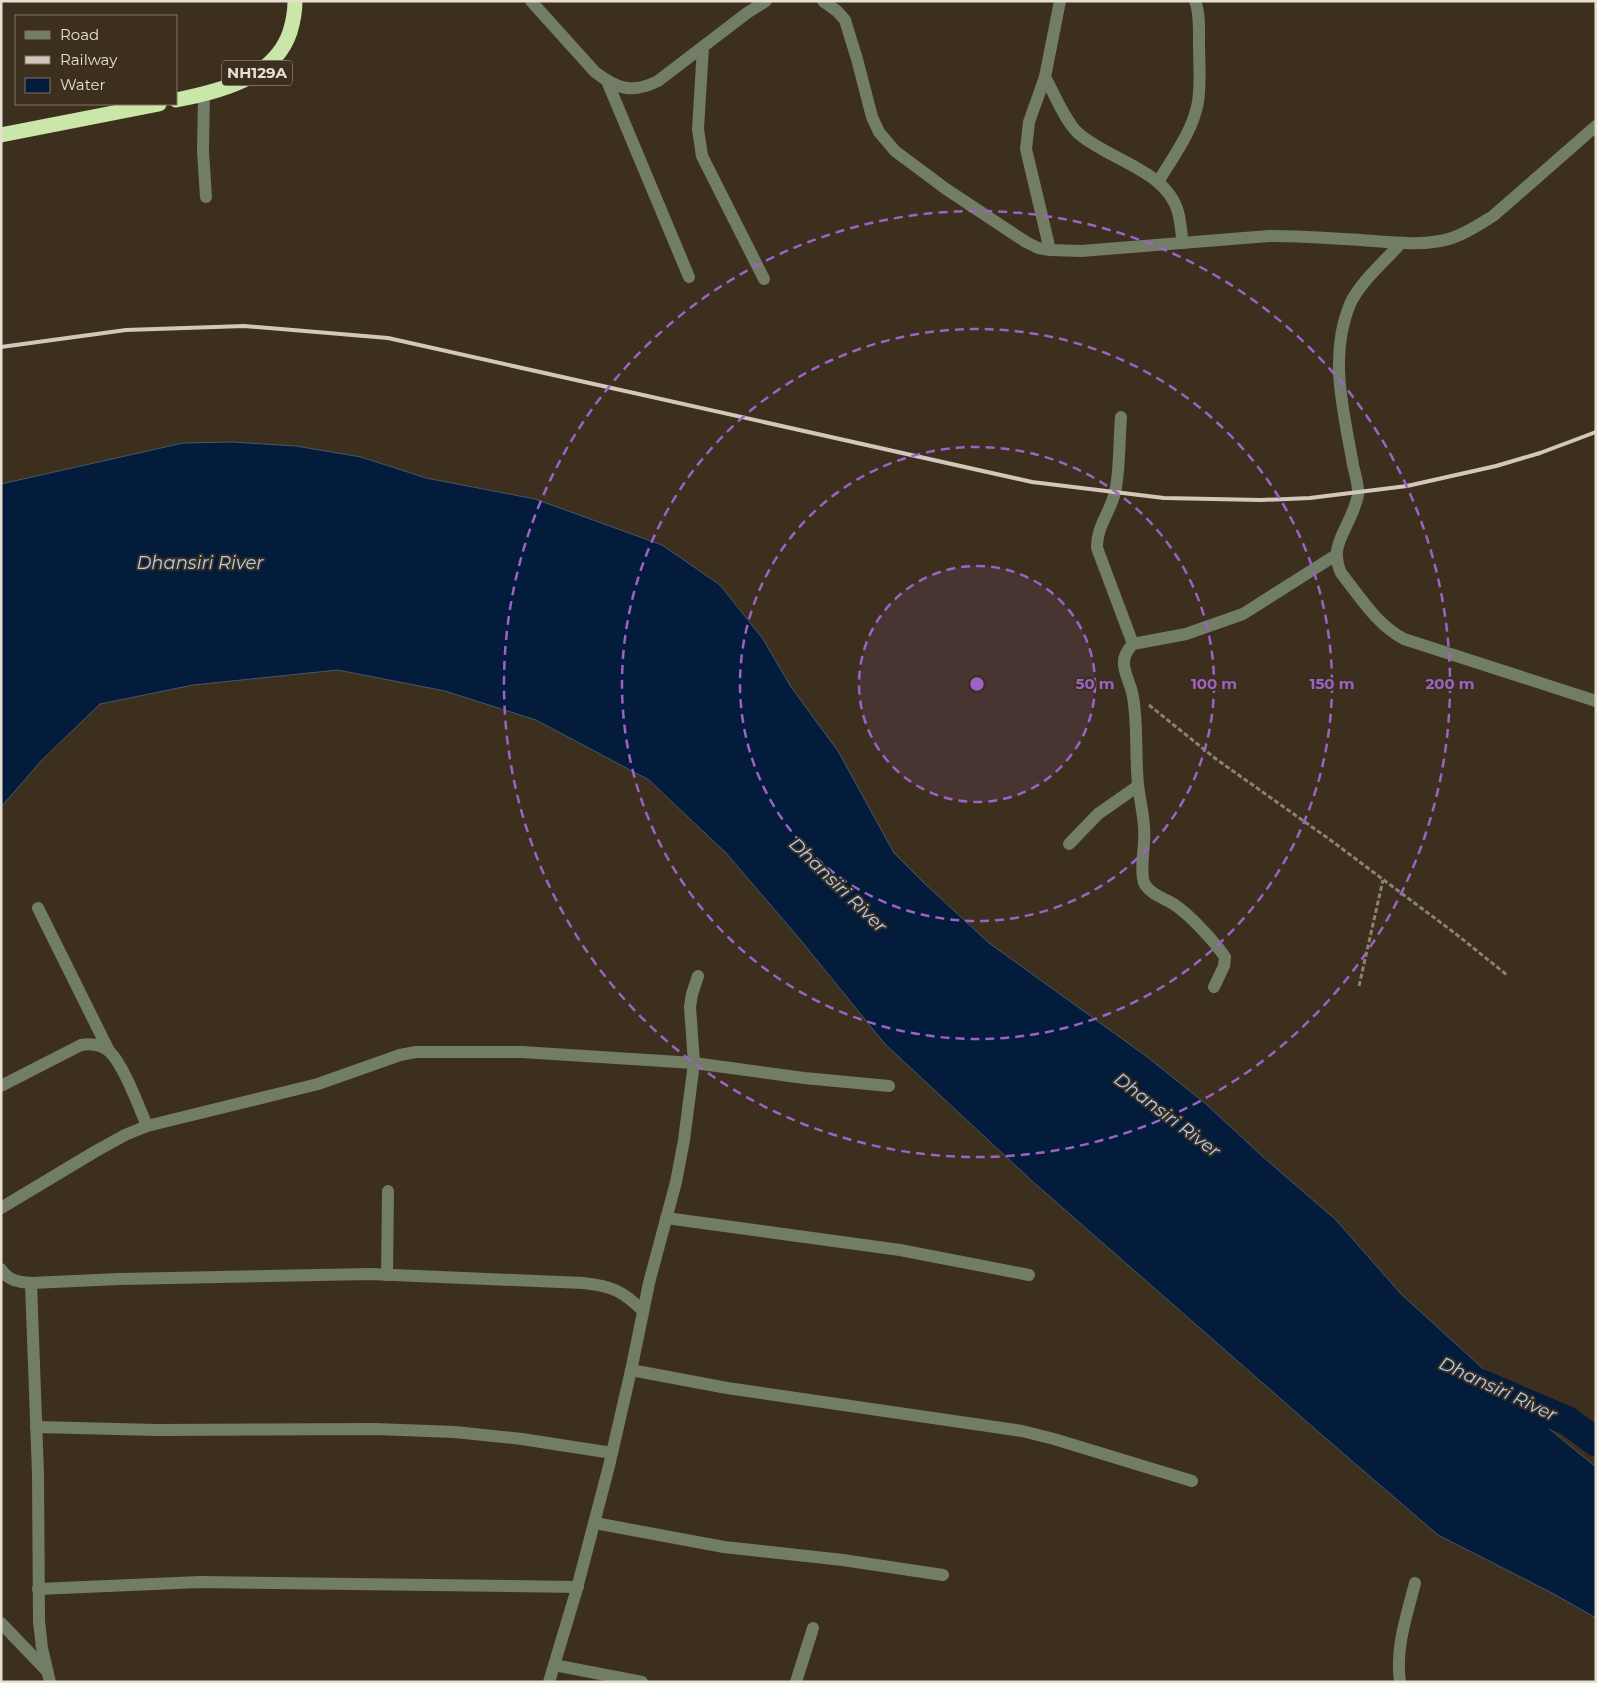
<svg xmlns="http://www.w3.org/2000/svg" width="1597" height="1683" font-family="Montserrat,sans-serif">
  <rect width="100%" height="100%" fill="#3d2f1e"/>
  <path fill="#031c3b" stroke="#485669" d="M 232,442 L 296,446 L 361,457 L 426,478 L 535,499 L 662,545 L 720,585 L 763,639 L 791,687 L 838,751 L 894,853 L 924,883 L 989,943 L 1146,1056 L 1206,1104 L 1262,1156 L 1336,1220 L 1401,1294 L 1547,1427 L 1596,1467 L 1596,1618 L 1552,1593 L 1438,1535 L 1315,1429 L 1031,1180 L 885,1044 L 798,937 L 726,853 L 649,780 L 536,720 L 445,691 L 338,670 L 193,685 L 100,704 L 42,760 L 1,807 L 1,484 L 183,443 Z"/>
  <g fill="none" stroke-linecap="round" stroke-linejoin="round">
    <path stroke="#031c3b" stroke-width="29" d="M 1479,1383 L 1568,1421 L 1596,1442"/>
    <g stroke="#8c8072" stroke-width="3" stroke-dasharray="5 2.5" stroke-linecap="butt">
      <path d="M 1149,705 L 1216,759 L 1329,839 L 1456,934 L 1507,975"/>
      <path d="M 1359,986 L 1383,880"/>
    </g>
    <g stroke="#727d65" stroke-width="12">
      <path d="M 531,1 L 595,72 C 617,89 632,94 658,81 L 747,13 L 766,1"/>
      <path d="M 823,1 L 837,11 L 845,20 L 857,59 L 872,117 L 879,132 L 895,151 L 946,189 L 1026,242 L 1038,248 L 1050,250 L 1081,251 L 1269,236 C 1300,236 1330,238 1361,240 C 1389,242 1426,247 1452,238 C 1467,233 1480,224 1493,216 L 1596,126"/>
      <path d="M 703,47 L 698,129 L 702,156 L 764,279"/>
      <path d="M 1045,77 C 1054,93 1065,121 1078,133 C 1108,160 1167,170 1178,212 C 1181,222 1181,233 1183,243"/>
      <path d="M 607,81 L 689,277"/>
      <path d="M 204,94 L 203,151 L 206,197"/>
      <path d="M 1158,182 C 1173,157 1193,131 1198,102 C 1201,83 1199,63 1199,44 C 1199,31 1200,13 1195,1"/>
      <path d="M 1401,243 C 1385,261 1360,282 1350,304 C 1328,357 1344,412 1353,465 C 1355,474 1358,483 1358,491 C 1359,495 1357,499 1356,502 C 1349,529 1328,545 1341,573 C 1360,597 1377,625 1404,639 L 1596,701"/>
      <path d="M 1050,250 L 1026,149 L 1029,122 L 1045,77 L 1060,1"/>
      <path d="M 1121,417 C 1119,440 1120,471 1115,492 C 1111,511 1096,527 1097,548 L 1133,644"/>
      <path d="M 1069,844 L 1098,814 L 1138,786"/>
      <path d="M 38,908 L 109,1051"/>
      <path d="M 1214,987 L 1224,966 L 1225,957 C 1214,941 1191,916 1175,905 C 1166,899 1152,895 1146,886 C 1139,878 1144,852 1144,841 C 1146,822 1140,804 1138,784 C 1135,755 1138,726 1133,697 C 1130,677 1114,663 1133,644 L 1186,634 L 1243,614 L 1336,555"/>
      <path d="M 1,1086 L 81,1045 C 92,1043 102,1045 110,1052 C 124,1066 139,1107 147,1126"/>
      <path d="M 1,1208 L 96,1151 L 125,1135 L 147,1126 L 318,1084 L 400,1055 L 416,1052 L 522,1052 L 694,1063 L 804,1078 L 889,1086"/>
      <path d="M 666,1218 L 900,1250 L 1029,1275"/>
      <path d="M 1,1269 C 8,1281 19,1282 31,1283 L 119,1279 L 370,1274 L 583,1283 C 612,1286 623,1291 643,1311"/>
      <path d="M 387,1275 L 388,1191"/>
      <path d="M 31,1283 L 38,1474 L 39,1621 L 42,1648 L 50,1682"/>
      <path d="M 631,1370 L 727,1388 L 1022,1431 L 1054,1439 L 1192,1481"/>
      <path d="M 36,1427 L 157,1430 L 375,1429 L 455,1432 L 522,1439 L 612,1453"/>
      <path d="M 595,1523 L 724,1547 L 843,1560 L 943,1575"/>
      <path d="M 38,1589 L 200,1582 L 578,1587"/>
      <path d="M 1,1623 L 47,1671"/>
      <path d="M 554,1665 L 642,1682"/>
      <path d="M 549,1682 L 576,1592 L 609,1466 L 632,1366 L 649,1283 L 676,1182 L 684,1140 L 694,1063 L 690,1007 L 692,994 L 698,976"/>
      <path d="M 796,1682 L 813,1628"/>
      <path d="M 1400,1682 C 1395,1648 1407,1615 1415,1583"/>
    </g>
    <g stroke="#cbe6a9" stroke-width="15">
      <path d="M 176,100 C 220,91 274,79 290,32 C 293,22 295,11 295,1"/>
      <path d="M 1,135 L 159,104"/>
    </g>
    <path stroke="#d1c7bb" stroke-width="4" d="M 1,347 L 126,330 L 244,326 L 388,338 L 1032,482 L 1164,498 L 1261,500 L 1310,498 L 1407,486 L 1496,466 L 1540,453 L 1596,432"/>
  </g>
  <circle cx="977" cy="684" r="118" fill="#9c62c5" fill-opacity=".12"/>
  <g fill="none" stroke="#9c62c5" stroke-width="2.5" stroke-dasharray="9 6">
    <circle cx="977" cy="684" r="118"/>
    <circle cx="977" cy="684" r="237"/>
    <circle cx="977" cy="684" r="355"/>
    <circle cx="977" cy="684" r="473"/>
  </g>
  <g text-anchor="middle" stroke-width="4" stroke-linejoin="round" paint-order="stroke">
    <rect fill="#3d2f1e" stroke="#b5aa9d" stroke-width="1" x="222" y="60.5" width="70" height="25" rx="4"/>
    <g font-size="15" font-weight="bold" fill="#e8dfd4">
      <text x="257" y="78">NH129A</text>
    </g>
    <g font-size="18" font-style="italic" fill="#adcef8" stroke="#3d2f1e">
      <text x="200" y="569">Dhansiri River</text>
      <text transform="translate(838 885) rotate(44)" y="6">Dhansiri River</text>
      <text transform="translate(1167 1115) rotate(37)" y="6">Dhansiri River</text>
      <text transform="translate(1498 1389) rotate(25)" y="6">Dhansiri River</text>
    </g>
  </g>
  <circle cx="977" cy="684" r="8" fill="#9c62c5" stroke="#3d2f1e" stroke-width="2.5"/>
  <g font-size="15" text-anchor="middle" font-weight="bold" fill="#9c62c5" stroke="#3d2f1e" stroke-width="4" stroke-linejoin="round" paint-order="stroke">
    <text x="1095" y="689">50 m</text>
    <text x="1214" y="689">100 m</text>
    <text x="1332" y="689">150 m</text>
    <text x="1450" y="689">200 m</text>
  </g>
  <rect width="1597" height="1683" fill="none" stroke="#e8dfd4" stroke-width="5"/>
  <rect x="15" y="15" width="162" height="90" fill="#3d2f1e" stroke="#817567"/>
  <rect x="25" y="31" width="25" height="8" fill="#727d65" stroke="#817567"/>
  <text x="60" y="40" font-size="15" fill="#e8dfd4">Road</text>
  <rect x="25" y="56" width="25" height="8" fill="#d1c7bb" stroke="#817567"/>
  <text x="60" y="65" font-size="15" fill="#e8dfd4">Railway</text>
  <rect x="25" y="78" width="25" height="15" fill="#031c3b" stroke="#817567"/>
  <text x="60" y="90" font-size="15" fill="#e8dfd4">Water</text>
</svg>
